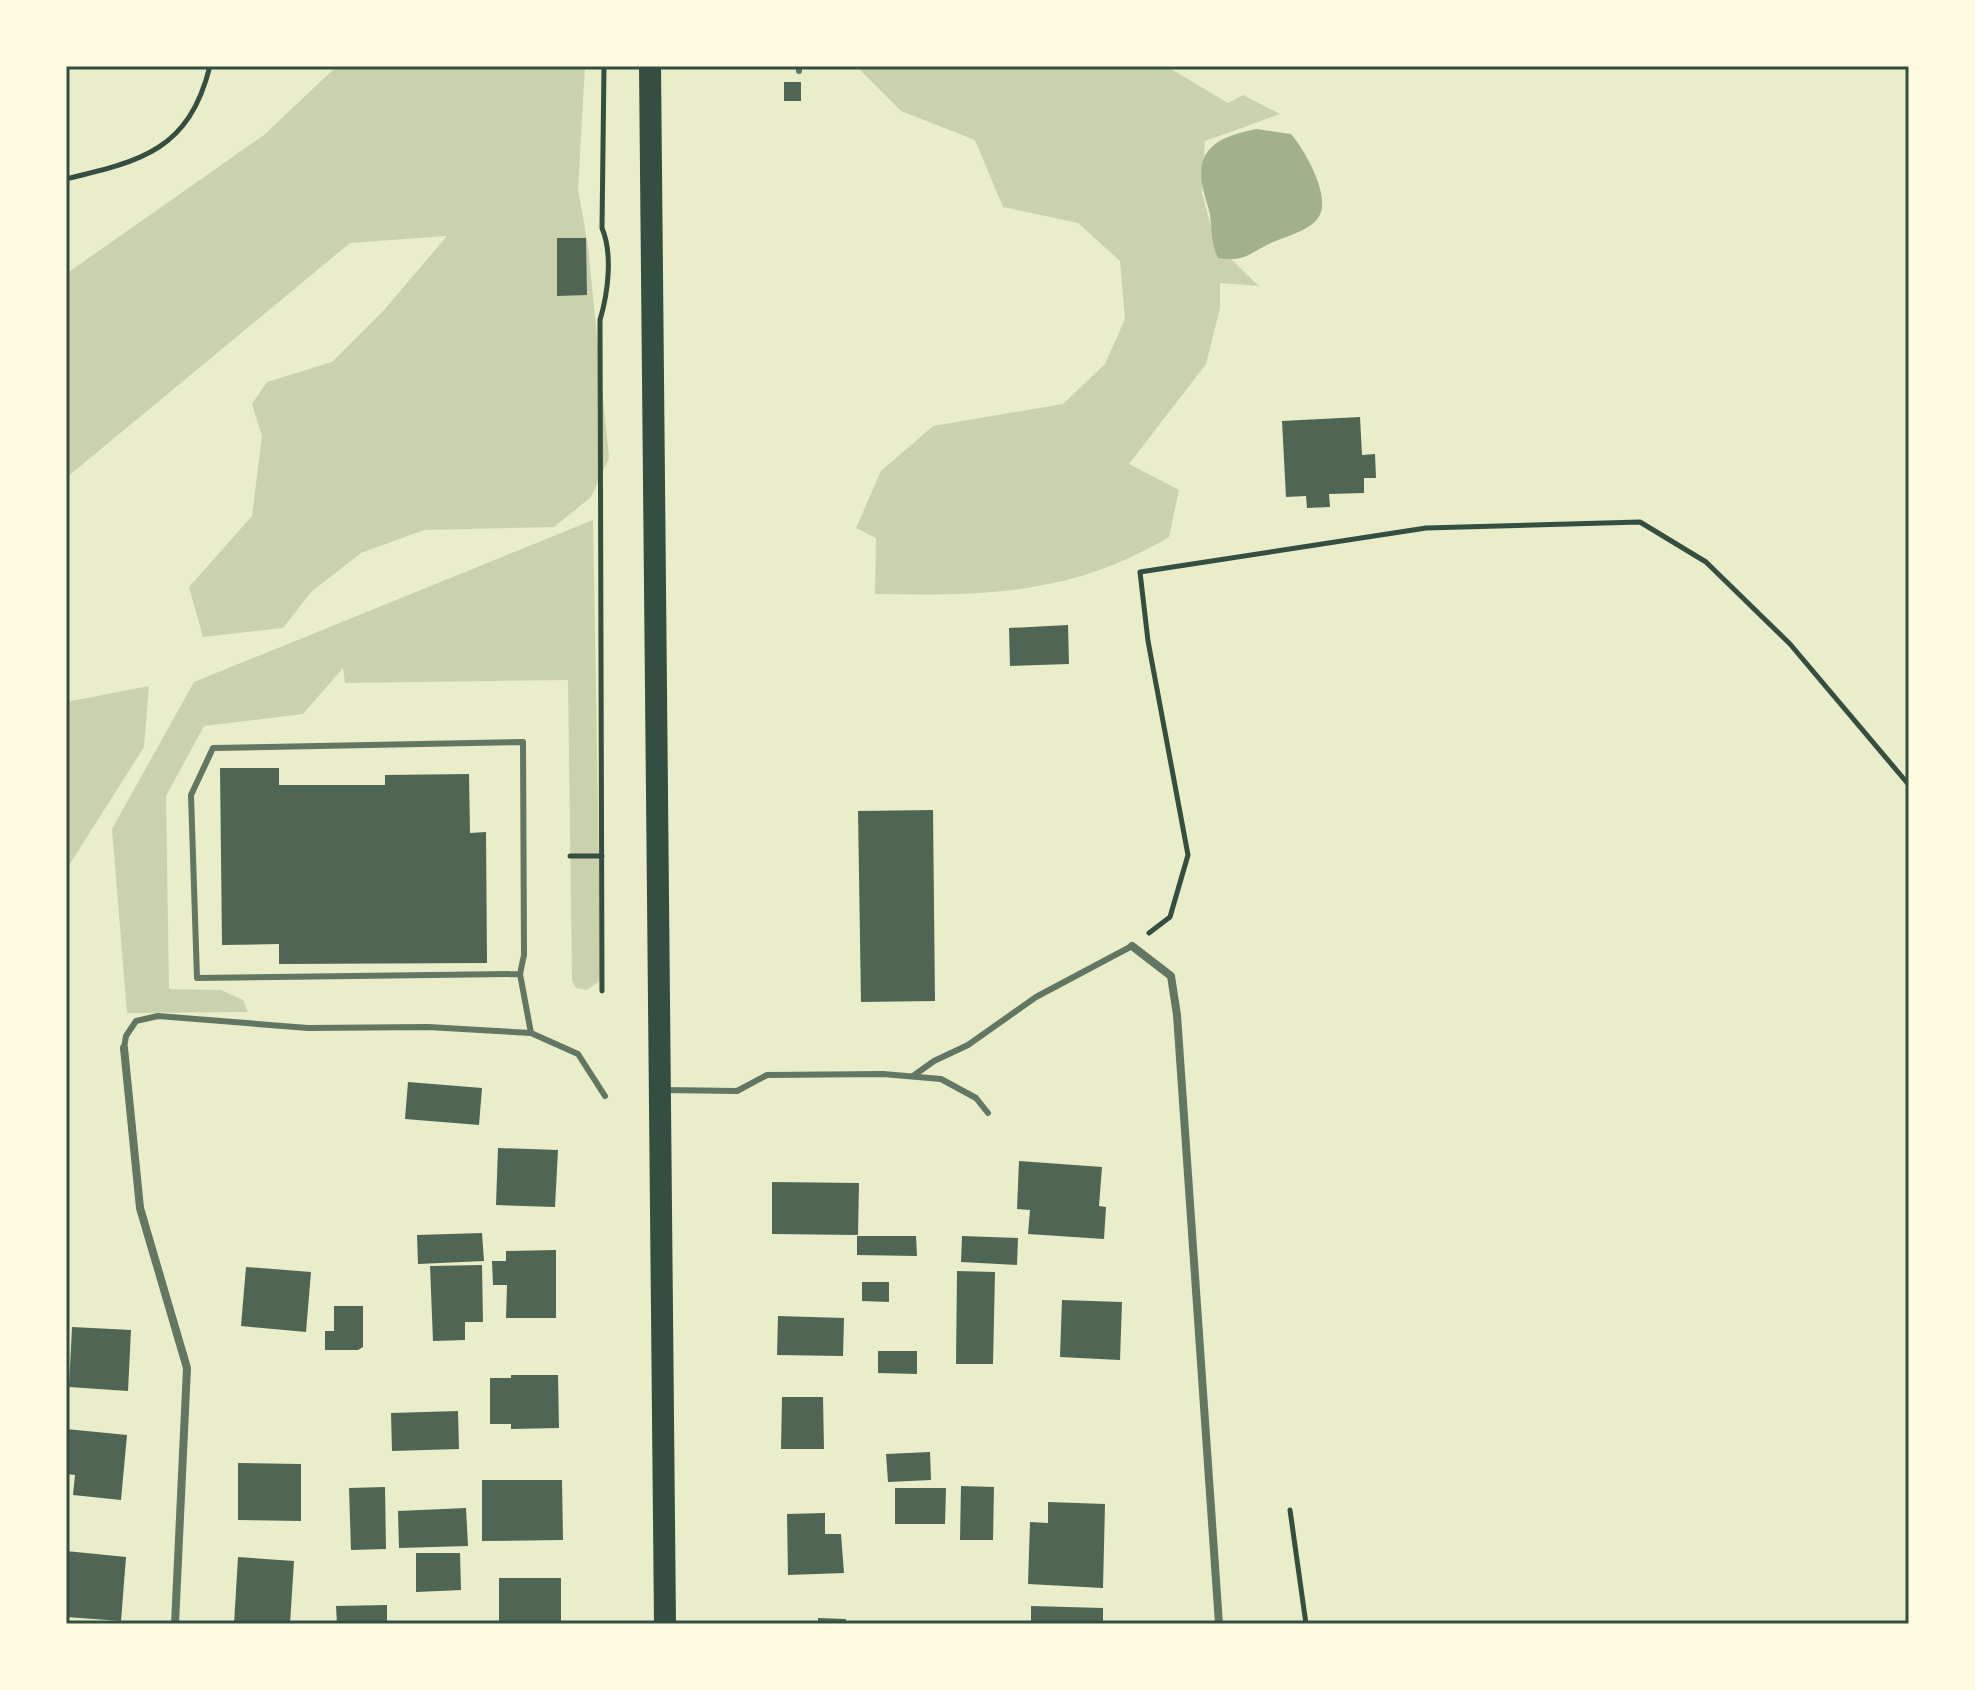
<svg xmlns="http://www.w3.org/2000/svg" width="1975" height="1690" font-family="Commissioner,sans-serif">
  <rect width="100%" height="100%" fill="#e9edc9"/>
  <g fill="#cad2ad">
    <path d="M 337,66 L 585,66 L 578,189 L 588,246 L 609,458 L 591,497 L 554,527 L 424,530 L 361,553 L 311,592 L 283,628 L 203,637 L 189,587 L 252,516 L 262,436 L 252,404 L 267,382 L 332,362 L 384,310 L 447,236 L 350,243 L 66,478 L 66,274 L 264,135 Z"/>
    <path d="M 862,66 L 1166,66 L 1228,103 L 1243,95 L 1280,114 L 1205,141 L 1202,193 L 1216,245 L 1259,286 L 1220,283 L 1220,308 L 1206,364 L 1129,464 L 1179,490 L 1169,537 C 1072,595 984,596 875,594 L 876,538 L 856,528 L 881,471 L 933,426 L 1063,404 L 1105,364 L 1125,319 L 1120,261 L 1078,223 L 1003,207 L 975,140 L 901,111 L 861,71 Z"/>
    <path d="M 593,520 L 601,980 L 587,990 L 576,988 L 572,980 L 568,680 L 345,683 L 343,668 L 303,714 L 204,726 L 166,796 L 169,989 L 221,990 L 243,1000 L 248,1012 L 127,1013 L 112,829 L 194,682 Z"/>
    <path d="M 149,686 L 144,747 L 66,870 L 66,702 Z"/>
  </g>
  <path fill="#a3b18a" d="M 1256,129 L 1291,134 C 1304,149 1333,198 1318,218 C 1308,232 1283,237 1269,244 C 1247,255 1243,262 1218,258 C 1211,242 1212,232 1210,215 C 1208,205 1204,195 1202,184 C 1196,144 1225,136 1256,129 Z"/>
  <g fill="#4f6655">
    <rect x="784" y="82" width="17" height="19"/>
    <path d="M 557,238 L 586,238 L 587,295 L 557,296 Z"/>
    <path d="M 1360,417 L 1362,455 L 1375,454 L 1376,478 L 1364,478 L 1364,493 L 1329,494 L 1330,507 L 1307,508 L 1306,496 L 1286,497 L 1282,421 Z"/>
    <path d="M 1068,625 L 1069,664 L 1010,666 L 1009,628 Z"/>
    <path d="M 220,768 L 279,768 L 279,785 L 385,785 L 385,775 L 469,774 L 470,833 L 486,832 L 487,963 L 279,964 L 279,944 L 222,945 Z"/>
    <path d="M 933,810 L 935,1001 L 861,1002 L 858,811 Z"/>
    <path d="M 408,1082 L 482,1088 L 479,1125 L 405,1119 Z"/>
    <path d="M 498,1148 L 558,1150 L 555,1207 L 496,1205 Z"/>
    <path d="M 1019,1161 L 1102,1167 L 1099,1206 L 1106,1207 L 1104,1239 L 1028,1234 L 1030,1210 L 1017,1209 Z"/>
    <path d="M 772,1182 L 859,1183 L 858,1235 L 772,1234 Z"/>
    <path d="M 482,1233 L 484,1261 L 418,1264 L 417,1235 Z"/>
    <path d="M 857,1236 L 916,1236 L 917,1256 L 857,1255 Z"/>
    <path d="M 962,1236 L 1018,1238 L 1017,1265 L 961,1262 Z"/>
    <path d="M 556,1250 L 556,1318 L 506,1318 L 507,1285 L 493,1285 L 492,1261 L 506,1261 L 506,1251 Z"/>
    <path d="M 482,1265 L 483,1322 L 465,1322 L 465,1340 L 433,1341 L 430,1266 Z"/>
    <path d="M 246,1267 L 311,1272 L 306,1332 L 241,1326 Z"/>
    <path d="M 957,1271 L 995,1272 L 993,1364 L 956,1364 Z"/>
    <path d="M 862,1282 L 889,1282 L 889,1302 L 862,1301 Z"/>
    <path d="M 1062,1300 L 1122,1302 L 1120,1360 L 1060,1357 Z"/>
    <path d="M 334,1306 L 363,1306 L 363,1347 L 358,1350 L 325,1350 L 325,1331 L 334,1331 Z"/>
    <path d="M 778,1316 L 844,1318 L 843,1356 L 777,1355 Z"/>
    <path d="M 72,1327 L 131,1330 L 128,1391 L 69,1387 Z"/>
    <path d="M 878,1351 L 917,1351 L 917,1374 L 878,1373 Z"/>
    <path d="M 511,1375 L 558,1375 L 559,1428 L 511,1429 L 511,1424 L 490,1424 L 490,1378 L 511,1378 Z"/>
    <path d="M 782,1397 L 823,1397 L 824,1449 L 781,1449 Z"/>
    <path d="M 458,1411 L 459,1449 L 392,1451 L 391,1413 Z"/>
    <path d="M 66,1429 L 127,1435 L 121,1500 L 73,1495 L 75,1475 L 66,1474 Z"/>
    <path d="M 930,1452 L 931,1480 L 888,1482 L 886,1454 Z"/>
    <path d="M 238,1463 L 301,1464 L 301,1521 L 238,1520 Z"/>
    <path d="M 482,1480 L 562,1480 L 563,1540 L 482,1541 Z"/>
    <path d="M 961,1486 L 994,1487 L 993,1540 L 960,1540 Z"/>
    <path d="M 385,1487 L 386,1549 L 351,1550 L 349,1488 Z"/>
    <path d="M 895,1488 L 946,1488 L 945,1524 L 895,1524 Z"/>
    <path d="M 1048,1502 L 1105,1504 L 1103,1588 L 1028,1584 L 1030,1522 L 1048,1523 Z"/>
    <path d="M 466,1508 L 468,1546 L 399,1548 L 398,1511 Z"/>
    <path d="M 825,1513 L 825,1534 L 841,1534 L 844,1573 L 788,1575 L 787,1514 Z"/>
    <path d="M 66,1551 L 126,1557 L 121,1621 L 66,1617 Z"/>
    <path d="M 416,1553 L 460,1553 L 461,1590 L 416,1592 Z"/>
    <path d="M 238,1557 L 294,1561 L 290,1624 L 234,1624 Z"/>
    <rect x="499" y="1578" width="62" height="46"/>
    <path d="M 387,1605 L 387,1624 L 337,1624 L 336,1606 Z"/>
    <path d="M 1031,1606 L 1103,1608 L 1103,1624 L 1031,1624 Z"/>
    <path d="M 818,1618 L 846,1619 L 846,1624 L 818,1624 Z"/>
  </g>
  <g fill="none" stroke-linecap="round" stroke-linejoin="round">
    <g stroke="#344e41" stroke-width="5">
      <path d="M 66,179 C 142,161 189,150 210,66"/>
      <path d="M 570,856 L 602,856"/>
      <path d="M 1149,933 L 1170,917 L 1188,855 L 1148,641 L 1140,572 L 1426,528 L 1640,522 L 1706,562 L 1790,644 L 1909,785"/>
      <path d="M 602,991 L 600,320 C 608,293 613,254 602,228 L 604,66"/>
      <path d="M 1290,1510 L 1306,1624"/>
    </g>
    <g stroke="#617663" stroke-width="6">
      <path d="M 799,66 L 799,71"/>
      <path d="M 520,974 L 524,955 L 523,742 L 213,748 L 191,795 L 197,978 L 520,974 L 531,1033"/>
      <path d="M 124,1048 L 126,1036 L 136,1021 L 158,1016 L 308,1028 L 428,1027 L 531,1033 L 578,1054 L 605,1096"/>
      <path d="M 913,1076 L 934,1061 L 968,1045 L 1036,997 L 1132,946"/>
      <path d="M 664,1090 L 737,1091 L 767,1075 L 883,1074 L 941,1079 L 976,1098 L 988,1113"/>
    </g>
    <g stroke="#617663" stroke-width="8">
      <path d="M 1132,946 L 1171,976 L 1177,1015 L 1219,1624"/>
      <path d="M 124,1048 L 140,1208 L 187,1368 L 175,1624"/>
    </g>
    <path stroke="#344e41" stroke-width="22" d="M 650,66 L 665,1624"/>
  </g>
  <rect width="1975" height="1690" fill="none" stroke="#fefae0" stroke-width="136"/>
  <rect x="68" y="68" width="1839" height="1554" fill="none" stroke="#344e41" stroke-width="3"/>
</svg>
